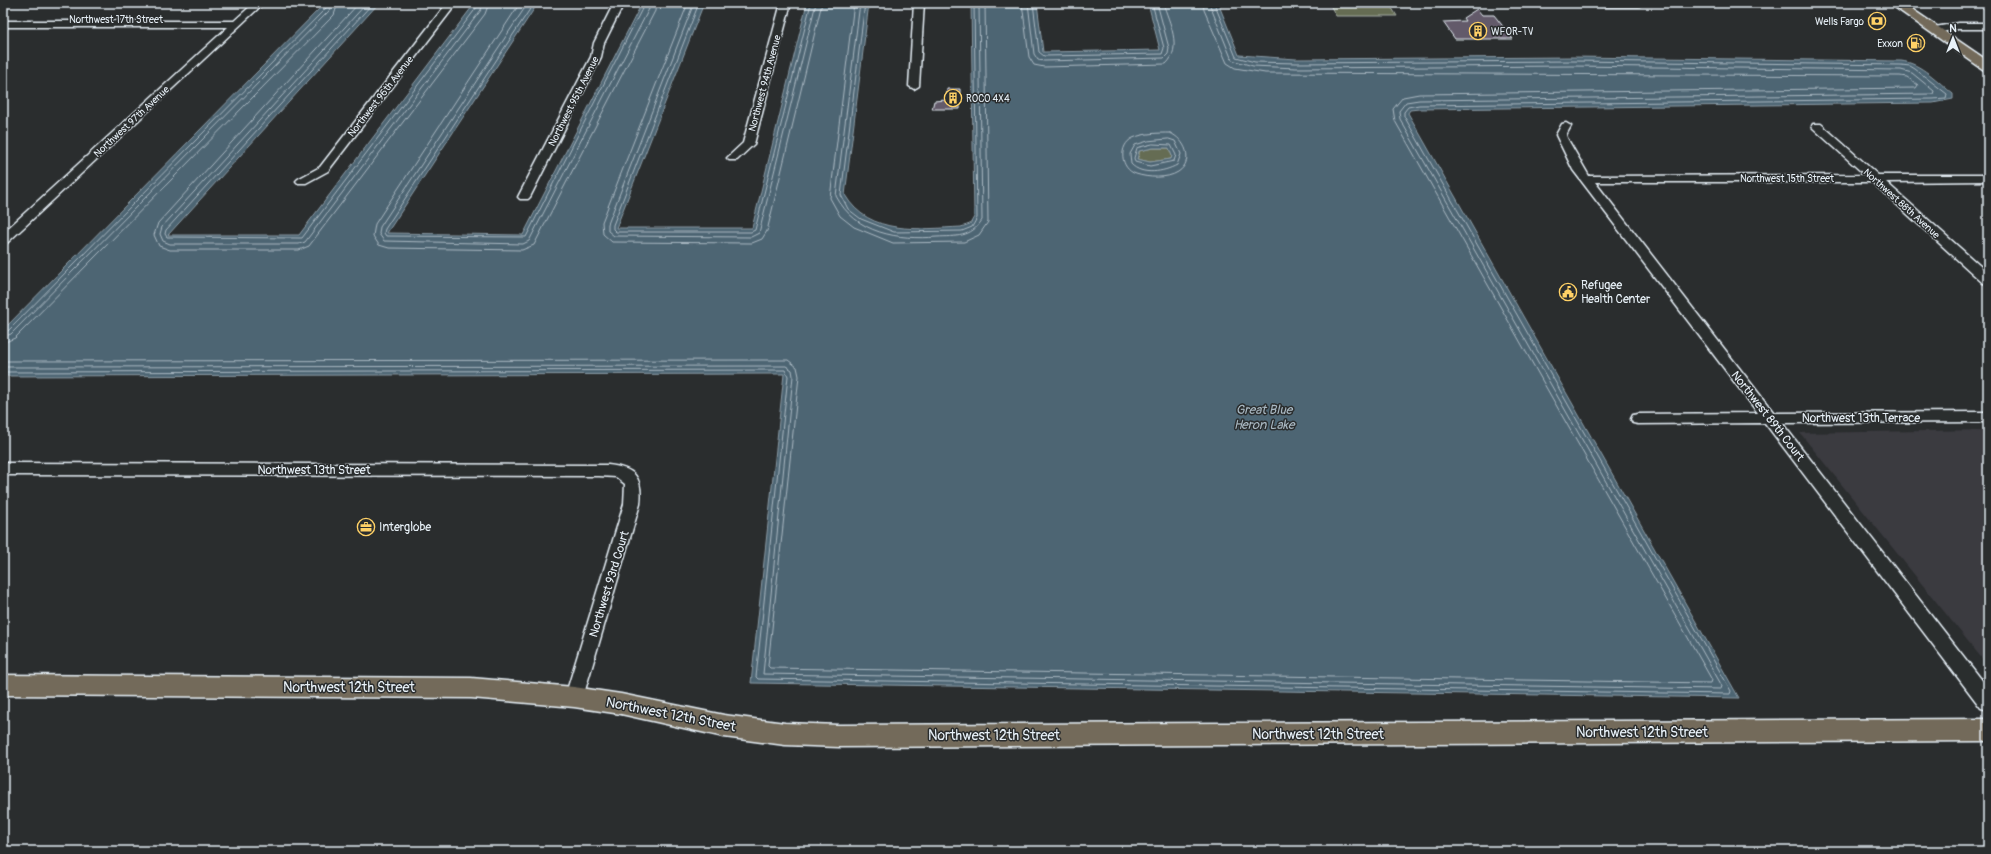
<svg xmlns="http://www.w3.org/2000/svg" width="1991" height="854" font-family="Pangolin,sans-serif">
  <rect width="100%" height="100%" fill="#2a2d2e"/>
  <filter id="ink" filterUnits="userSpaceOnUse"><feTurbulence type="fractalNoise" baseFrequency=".025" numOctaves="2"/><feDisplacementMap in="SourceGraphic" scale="8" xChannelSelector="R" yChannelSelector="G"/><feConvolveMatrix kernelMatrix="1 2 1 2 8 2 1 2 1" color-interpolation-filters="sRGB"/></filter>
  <g filter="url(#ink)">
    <path fill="#3b3a40" d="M 1988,430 L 1988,666 L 1800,433 Z"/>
    <g fill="#656c52" stroke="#a6aea5">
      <path d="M 1329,3 L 1390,5 L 1397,16 L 1336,16 Z"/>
      <path d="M 1153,148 L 1169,148 L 1172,156 L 1171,159 L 1150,162 L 1137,159 L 1139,155 L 1139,151 Z"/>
    </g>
    <path fill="#4e6573" stroke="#8c9da8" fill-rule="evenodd" d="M 325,3 L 379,3 L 168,235 L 299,235 L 475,3 L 538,3 L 387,233 L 523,235 L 642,3 L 704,3 L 616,228 L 752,228 L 807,3 L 869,3 L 845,195 C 869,236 920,229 961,227 L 970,224 L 974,217 L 971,3 L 1037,3 L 1043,52 L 1160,50 L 1148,3 L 1218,3 L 1239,55 L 1296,59 L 1572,57 L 1901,61 C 1921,63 1938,82 1953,94 L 1953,99 L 1933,103 L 1419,109 L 1410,110 L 1408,113 L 1739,698 L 751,683 L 784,374 L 3,376 L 3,330 ZM 1153,148 L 1169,148 L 1172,156 L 1171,159 L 1150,162 L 1137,159 L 1139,151 Z"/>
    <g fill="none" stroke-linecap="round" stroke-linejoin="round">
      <g stroke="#aab9c3" stroke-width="1">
        <path d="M 359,3 L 158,223 L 154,235 L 159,246 L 170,250 L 299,250 L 309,246 L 485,14 L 489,3"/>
        <path d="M 367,3 L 162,227 L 160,234 L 163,241 L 170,244 L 299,244 L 305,242 L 481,10 L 483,3"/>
        <path d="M 373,3 L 166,230 L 165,234 L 167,237 L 302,238 L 477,7 L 477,3"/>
        <path d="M 520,3 L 375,224 L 373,236 L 379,245 L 389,248 L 522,250 L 534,245 L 655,11 L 656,3"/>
        <path d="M 528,3 L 380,227 L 379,234 L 384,241 L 523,244 L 529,241 L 649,9 L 650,3"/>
        <path d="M 534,3 L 385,229 L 384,233 L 386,236 L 526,237 L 645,3"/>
        <path d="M 688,3 L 602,222 L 603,234 L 612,242 L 752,243 L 762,239 L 767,231 L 822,3"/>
        <path d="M 694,3 L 608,224 L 608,231 L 614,236 L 751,237 L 759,233 L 816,3"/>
        <path d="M 699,3 L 613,225 L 613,229 L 616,232 L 751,232 L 755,230 L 811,3"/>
        <path d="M 854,3 L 830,198 L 840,216 L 854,227 L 893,243 L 964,242 L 979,235 L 988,222 L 985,3"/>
        <path d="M 860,3 L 836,196 C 856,234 898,240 937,237 C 956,236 971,238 982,220 L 979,3"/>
        <path d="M 865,3 L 841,195 L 848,209 L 861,219 L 894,232 L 962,231 L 972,227 L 977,218 L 974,3"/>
        <path d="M 1022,3 L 1029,57 L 1034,65 L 1044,67 L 1166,64 C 1183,48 1169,22 1163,3"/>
        <path d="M 1028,3 L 1034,54 L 1038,60 L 1044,61 L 1164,58 L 1168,54 L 1169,48 L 1157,3"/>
        <path d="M 1033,3 L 1039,52 L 1044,56 L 1162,54 L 1164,48 L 1152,3"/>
        <path d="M 1170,133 C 1185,139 1195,161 1178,172 C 1167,179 1148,178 1136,174 C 1120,169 1118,145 1133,138 C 1144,133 1158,133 1170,133 Z"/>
        <path d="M 1169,139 L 1175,141 L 1181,154 L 1177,165 C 1164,172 1142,176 1131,164 L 1130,154 L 1135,145 L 1148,141 Z"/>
        <path d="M 1153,144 L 1171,145 L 1176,155 L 1174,161 L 1150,166 L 1135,162 L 1134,158 L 1137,148 Z"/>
        <path d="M 3,332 L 8,331 L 326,8 L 327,3"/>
        <path d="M 3,337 L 11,334 L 329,11 L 332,3"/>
        <path d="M 3,343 L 15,338 L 334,15 L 338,3"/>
        <path d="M 3,361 L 788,360 L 797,367 L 799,376 L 768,666 L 770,668 L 1711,683 L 1712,680 L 1395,121 L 1393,109 L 1403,97 L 1419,94 L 1916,88 L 1918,85 L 1907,77 L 1900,76 L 1265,73 L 1235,68 L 1227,63 L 1204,10 L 1203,3"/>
        <path d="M 3,367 L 786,366 L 792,370 L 793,376 L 763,674 L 1721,689 L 1722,686 L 1400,119 L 1399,111 L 1406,102 L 1419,100 L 1933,94 L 1934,91 L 1912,73 L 1901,70 L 1572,66 L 1296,68 L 1253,66 L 1232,60 L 1209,3"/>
        <path d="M 3,372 L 785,370 L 788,376 L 756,677 L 758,679 L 1730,694 L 1731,691 L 1404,116 L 1404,112 L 1408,107 L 1419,105 L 1933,99 L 1946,98 L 1947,94 L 1915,69 L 1910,66 L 1901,65 L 1572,61 L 1296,63 L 1255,62 L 1236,57 L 1214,3"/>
      </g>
    </g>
    <g fill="#645a6a" stroke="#e8f1f8">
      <path d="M 1477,9 L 1482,15 L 1494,15 L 1513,39 L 1455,39 L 1443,22 L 1465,21 L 1463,18 Z"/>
      <path d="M 947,89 L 960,89 L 960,109 L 932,109 L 934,101 L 946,100 Z"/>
    </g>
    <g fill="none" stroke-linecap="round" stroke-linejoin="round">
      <defs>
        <g id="minor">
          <path d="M 254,3 L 264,3 L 7,243 L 3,244 L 3,233 L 228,27 L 3,27 L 3,21 L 234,21 Z"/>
          <path d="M 447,3 L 457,3 L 328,171 L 306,183 L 298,183 L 296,181 L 298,179 L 320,167 Z"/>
          <path d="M 614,3 L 624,3 L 604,43 L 601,57 L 530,197 L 528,199 L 520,199 L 518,197 L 591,57 L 594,43 Z"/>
          <path d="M 781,3 L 791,3 L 754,144 L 737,160 L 729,160 L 727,158 L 729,156 L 743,143 Z"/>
          <path d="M 914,3 L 924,3 L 919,86 L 914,89 L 909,86 Z"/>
          <path d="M 1596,3 L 1644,3 L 1639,6 L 1601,6 Z"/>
          <path d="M 1958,23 L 1988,23 L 1988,29 L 1958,29 L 1935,33 L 1930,30 L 1935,27 Z"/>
          <path d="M 1566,123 L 1571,126 L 1566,135 L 1567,138 L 1589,176 L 1865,175 L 1813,128 L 1812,126 L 1813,124 L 1821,124 L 1878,175 L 1988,175 L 1988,181 L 1886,182 L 1988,273 L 1988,284 L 1983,283 L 1872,182 L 1595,182 L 1774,413 L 1988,412 L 1988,422 L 1782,423 L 1988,688 L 1988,710 L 1981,708 L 1765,423 L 1638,424 L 1633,423 L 1631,419 L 1633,415 L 1638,414 L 1758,413 L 1573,170 L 1556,135 L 1562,124 Z"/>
          <path d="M 3,463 L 608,465 C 635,468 643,477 640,504 L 583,697 L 581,703 L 574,705 L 567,703 L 565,697 L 624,504 L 625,484 L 616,477 L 599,476 L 3,475 Z"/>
        </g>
        <g id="major">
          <path d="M 1889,3 L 1903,3 L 1988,61 L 1988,71 L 1984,70 Z"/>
          <path d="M 3,675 L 471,678 L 574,687 L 621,694 L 724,715 L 785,723 L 839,725 L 1988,719 L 1988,741 L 839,747 L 785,745 L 724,737 L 621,714 L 574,707 L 471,698 L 3,695 Z"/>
        </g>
      </defs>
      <use href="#minor" stroke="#e8f1f8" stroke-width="3"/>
      <use href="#major" stroke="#e8f1f8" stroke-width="3"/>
      <use href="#minor" fill="#2a2d2e" fill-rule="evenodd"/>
      <use href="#major" fill="#736b5a" fill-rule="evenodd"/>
    </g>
  </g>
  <defs>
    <symbol id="bank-ring" viewBox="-11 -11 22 22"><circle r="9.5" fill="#2a2d2e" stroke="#ffd166" stroke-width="1.5"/><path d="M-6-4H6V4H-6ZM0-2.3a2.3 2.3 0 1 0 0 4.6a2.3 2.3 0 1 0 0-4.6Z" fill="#ffd166"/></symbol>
    <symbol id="building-ring" viewBox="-11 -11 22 22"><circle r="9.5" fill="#2a2d2e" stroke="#ffd166" stroke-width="1.5"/><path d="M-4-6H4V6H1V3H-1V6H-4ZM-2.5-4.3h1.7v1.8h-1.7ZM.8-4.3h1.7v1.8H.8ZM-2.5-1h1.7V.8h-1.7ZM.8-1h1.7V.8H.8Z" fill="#ffd166"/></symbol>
    <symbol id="fuel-ring" viewBox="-11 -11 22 22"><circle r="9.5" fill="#2a2d2e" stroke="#ffd166" stroke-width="1.5"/><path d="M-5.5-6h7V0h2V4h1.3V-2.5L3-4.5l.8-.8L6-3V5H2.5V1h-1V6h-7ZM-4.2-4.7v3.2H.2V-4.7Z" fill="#ffd166"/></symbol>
    <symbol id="civic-ring" viewBox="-11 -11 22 22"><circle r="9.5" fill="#2a2d2e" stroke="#ffd166" stroke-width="1.5"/><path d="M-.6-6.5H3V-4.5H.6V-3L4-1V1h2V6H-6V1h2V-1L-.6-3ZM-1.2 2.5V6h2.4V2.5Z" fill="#ffd166"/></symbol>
    <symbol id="office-ring" viewBox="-11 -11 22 22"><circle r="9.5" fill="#2a2d2e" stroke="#ffd166" stroke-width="1.5"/><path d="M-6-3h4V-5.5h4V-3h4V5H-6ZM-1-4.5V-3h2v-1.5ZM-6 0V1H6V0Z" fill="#ffd166"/></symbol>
  </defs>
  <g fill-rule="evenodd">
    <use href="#bank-ring" x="1867" y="11" width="20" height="20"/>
    <use href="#building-ring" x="1468" y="21" width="20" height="20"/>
    <use href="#fuel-ring" x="1906" y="33" width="20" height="20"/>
    <use href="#building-ring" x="943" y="88" width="20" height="20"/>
    <use href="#civic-ring" x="1558" y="282" width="20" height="20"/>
    <use href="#office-ring" x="356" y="517" width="20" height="20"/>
  </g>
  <g text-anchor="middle" stroke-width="3" stroke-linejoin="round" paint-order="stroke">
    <g font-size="10" fill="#e8f1f8" stroke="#2a2d2e">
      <text x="116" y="23">Northwest 17th Street</text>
      <text transform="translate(764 83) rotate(-75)" y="4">Northwest 94th Avenue</text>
      <text transform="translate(380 96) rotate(-52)" y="4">Northwest 96th Avenue</text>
      <text transform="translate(573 101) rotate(-63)" y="4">Northwest 95th Avenue</text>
      <text transform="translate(131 121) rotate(-43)" y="4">Northwest 97th Avenue</text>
      <text x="1787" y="182">Northwest 15th Street</text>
      <text transform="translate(1902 203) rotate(42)" y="4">Northwest 88th Avenue</text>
    </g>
    <g font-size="10" fill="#e8f1f8" stroke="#2a2d2e" text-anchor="end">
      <text x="1864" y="25">Wells Fargo</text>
      <text x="1491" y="35" text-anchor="start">WFOR-TV</text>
      <text x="1903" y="47">Exxon</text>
      <text x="966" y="102" text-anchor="start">ROCO 4X4</text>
    </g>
    <g font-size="12" fill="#e8f1f8" stroke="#2a2d2e" text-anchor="start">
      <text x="1581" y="289">Refugee<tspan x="1581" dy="14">Health Center</tspan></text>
      <text x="379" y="531">Interglobe</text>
    </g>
    <g font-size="12" fill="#e8f1f8" stroke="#2a2d2e">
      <text transform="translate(1768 416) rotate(52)" y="4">Northwest 89th Court</text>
      <text x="1861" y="422">Northwest 13th Terrace</text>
      <text x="314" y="474">Northwest 13th Street</text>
      <text transform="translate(609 584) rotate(-73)" y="4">Northwest 93rd Court</text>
    </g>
    <g font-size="13" font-style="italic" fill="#aab9c3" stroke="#2a2d2e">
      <text x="1264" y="414">Great Blue<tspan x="1264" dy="15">Heron Lake</tspan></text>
    </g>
    <g font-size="14" fill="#e8f1f8" stroke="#2a2d2e">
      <text x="349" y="692">Northwest 12th Street</text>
      <text transform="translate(671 714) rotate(11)" y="5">Northwest 12th Street</text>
      <text x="1642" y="737">Northwest 12th Street</text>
      <text x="1318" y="739">Northwest 12th Street</text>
      <text x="994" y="740">Northwest 12th Street</text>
    </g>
  </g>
  <rect width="1991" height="854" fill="none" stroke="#2a2d2e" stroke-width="16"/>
  <rect x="8" y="8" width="1975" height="838" fill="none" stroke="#e8f1f8" stroke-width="1.5" filter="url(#ink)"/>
  <g transform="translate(1953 38)" stroke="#2a2d2e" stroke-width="3" paint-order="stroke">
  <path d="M0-3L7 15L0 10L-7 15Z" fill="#e8f1f8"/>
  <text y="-6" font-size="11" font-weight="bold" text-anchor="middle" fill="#e8f1f8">N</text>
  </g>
</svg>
